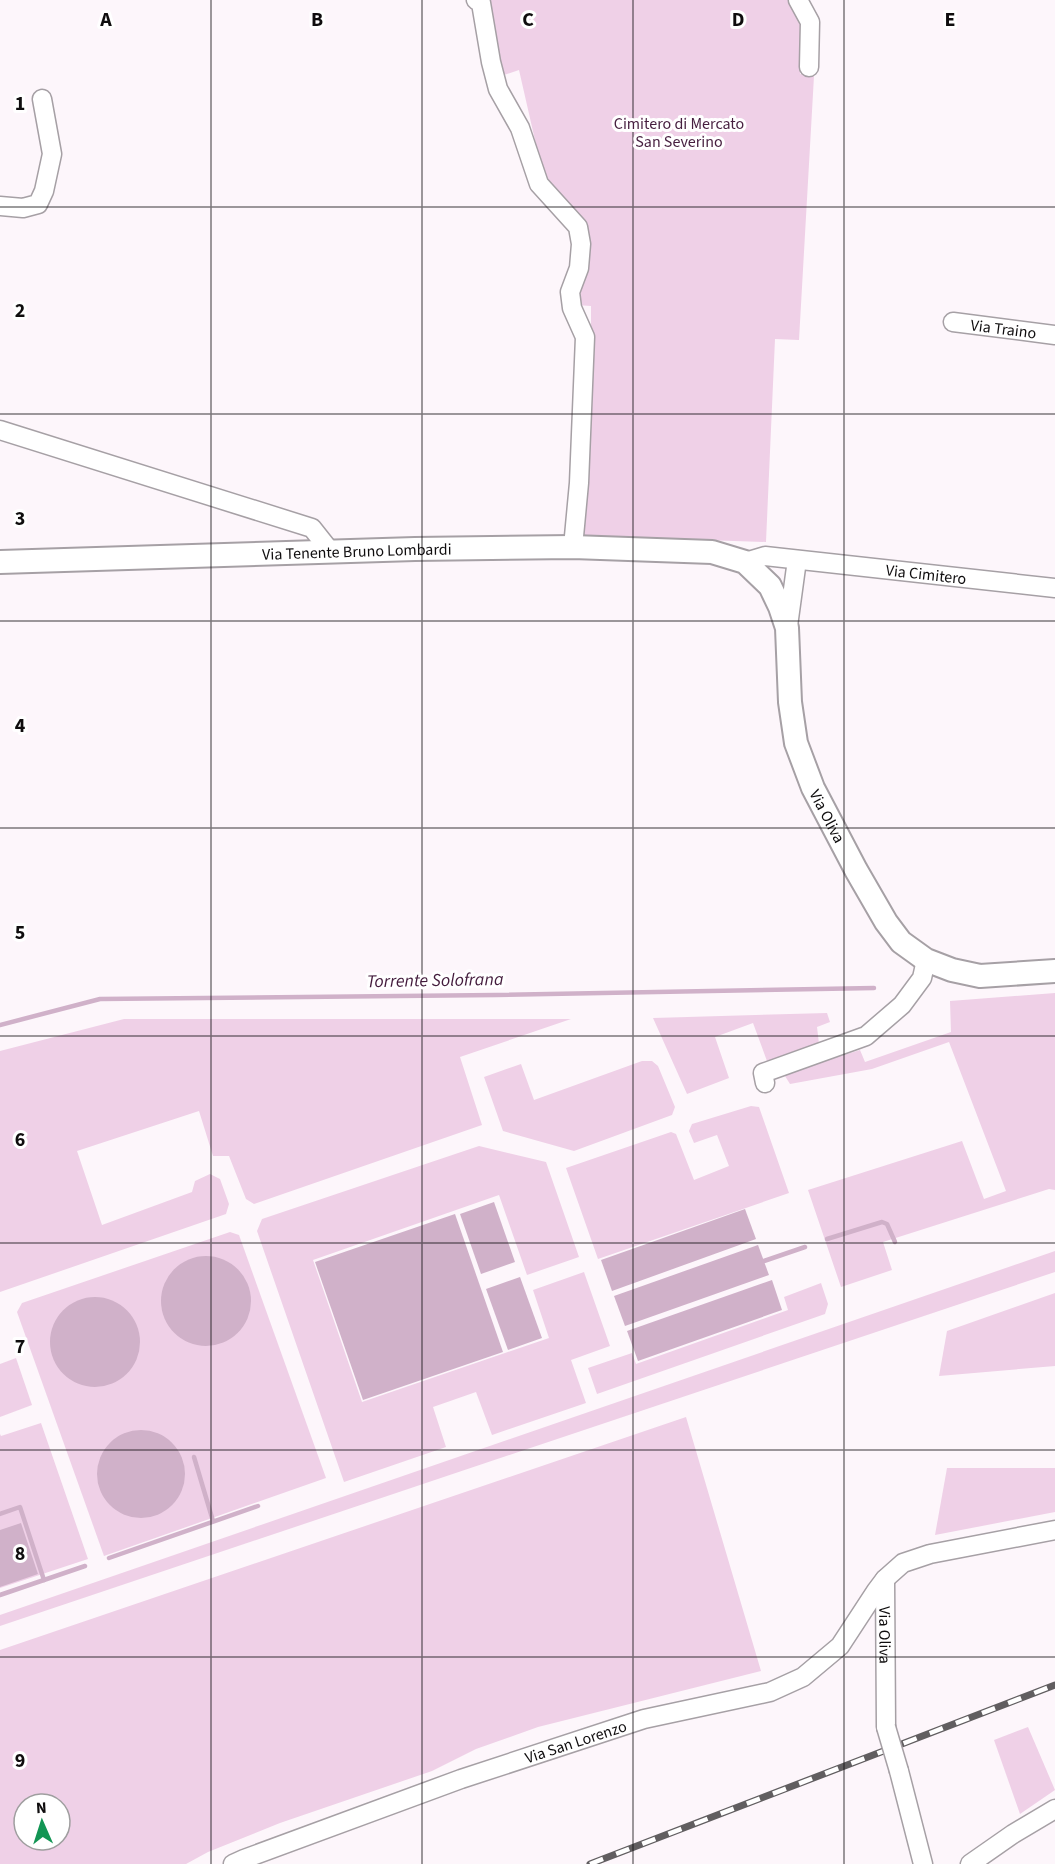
<svg xmlns="http://www.w3.org/2000/svg" width="1055" height="1864" font-family="'Source Sans 3',sans-serif">
  <rect width="100%" height="100%" fill="#fdf6fb"/>
  <g fill="#efd0e7" fill-rule="evenodd">
    <path d="M 486,0 L 788,0 L 801,24 L 800,74 L 814,76 L 799,340 L 775,339 L 766,542 L 582,536 L 591,383 L 591,306 L 576,305 L 578,274 L 586,274 L 587,248 L 545,184 L 519,70 L 498,77 Z"/>
    <path d="M 1055,993 L 1055,1190 L 1049,1189 L 883,1242 L 892,1270 L 841,1287 L 808,1190 L 962,1141 L 984,1199 L 1006,1191 L 949,1042 L 872,1069 L 790,1084 L 785,1076 L 789,1072 L 860,1050 L 865,1062 L 951,1032 L 950,1001 Z"/>
    <path d="M 827,1013 L 830,1022 L 817,1027 L 819,1044 L 767,1061 L 753,1023 L 715,1037 L 729,1078 L 687,1094 L 653,1018 Z"/>
    <path d="M 124,1019 L 571,1019 L 460,1057 L 482,1125 L 254,1204 L 246,1199 L 229,1156 L 213,1156 L 199,1111 L 77,1151 L 102,1225 L 192,1192 L 195,1181 L 210,1174 L 220,1179 L 229,1204 L 226,1214 L 0,1292 L 0,1051 Z"/>
    <path d="M 642,1061 L 652,1061 L 658,1066 L 675,1107 L 672,1115 L 574,1151 L 503,1131 L 484,1077 L 521,1064 L 534,1100 Z"/>
    <path d="M 751,1106 L 759,1107 L 789,1193 L 598,1259 L 566,1168 L 671,1132 L 676,1134 L 694,1180 L 729,1166 L 717,1135 L 694,1143 L 689,1131 L 692,1124 Z"/>
    <path d="M 479,1146 L 546,1162 L 579,1257 L 527,1275 L 499,1195 L 313,1260 L 362,1402 L 549,1338 L 533,1290 L 584,1272 L 610,1346 L 571,1360 L 586,1403 L 492,1435 L 476,1392 L 433,1407 L 446,1447 L 344,1482 L 257,1231 L 262,1219 Z"/>
    <path d="M 230,1232 L 239,1235 L 326,1478 L 104,1556 L 17,1312 L 22,1303 Z"/>
    <path d="M 1055,1251 L 1055,1272 L 0,1626 L 0,1615 Z"/>
    <path d="M 821,1283 L 828,1304 L 825,1314 L 597,1394 L 588,1368 L 632,1353 L 636,1364 L 788,1310 L 784,1297 Z"/>
    <path d="M 1055,1293 L 1055,1366 L 939,1376 L 947,1331 Z"/>
    <path d="M 16,1358 L 32,1405 L 0,1417 L 0,1364 Z"/>
    <path d="M 686,1417 L 761,1671 L 538,1727 L 476,1749 L 432,1771 L 280,1823 L 208,1852 L 186,1864 L 0,1864 L 0,1650 ZM 24,1804 L 60,1804 L 60,1840 L 24,1840 Z"/>
    <path d="M 41,1423 L 88,1559 L 0,1588 L 0,1434 L 1,1436 Z"/>
    <path d="M 947,1468 L 1055,1468 L 1055,1512 L 935,1535 Z"/>
    <path d="M 1028,1727 L 1055,1790 L 1020,1814 L 994,1740 Z"/>
  </g>
  <g fill="#d0b1c9">
    <path d="M 494,1202 L 515,1262 L 481,1274 L 460,1214 Z"/>
    <path d="M 745,1209 L 756,1239 L 612,1291 L 601,1260 Z"/>
    <path d="M 455,1214 L 503,1352 L 363,1400 L 315,1262 Z"/>
    <path d="M 758,1245 L 769,1275 L 625,1326 L 614,1296 Z"/>
    <circle cx="206" cy="1301" r="45"/>
    <path d="M 520,1277 L 542,1338 L 508,1350 L 486,1289 Z"/>
    <path d="M 772,1280 L 782,1310 L 638,1361 L 627,1331 Z"/>
    <circle cx="95" cy="1342" r="45"/>
    <circle cx="141" cy="1474" r="44"/>
    <path d="M 21,1523 L 38,1574 L 0,1587 L 0,1530 Z"/>
  </g>
  <g fill="none" stroke-linecap="round" stroke-linejoin="round">
    <g stroke="#d0b1c9" stroke-width="4.5">
      <path d="M 0,1025 L 100,999 L 496,995 L 874,988"/>
      <path d="M 827,1239 L 882,1222 L 887,1224 L 895,1242"/>
      <path d="M 764,1261 L 805,1247"/>
      <path d="M 194,1457 L 213,1521"/>
      <path d="M 0,1514 L 20,1507 L 44,1580"/>
      <path d="M 109,1558 L 258,1506"/>
      <path d="M 0,1595 L 85,1566"/>
    </g>
    <defs>
      <g id="minor">
        <path d="M 476,0 L 481,3 L 491,62 L 498,89 L 520,128 L 539,184 L 578,227 L 581,244 L 579,268 L 570,292 L 572,308 L 585,337 L 579,483 L 573,547"/>
        <path d="M 798,0 L 810,22 L 809,67"/>
        <path d="M 0,206 L 23,208 L 38,204 L 44,191 L 52,154 L 42,99"/>
        <path id="s1" d="M 953,322 L 1055,335"/>
        <path d="M 0,430 L 312,528 L 331,552"/>
        <path id="s2" d="M 745,562 L 765,556 L 1055,588"/>
        <path d="M 788,626 L 797,560"/>
        <path d="M 765,1083 L 763,1073 L 866,1036 L 902,1005 L 922,978 L 926,960"/>
        <path id="s3" d="M 885,1579 L 886,1727"/>
        <path d="M 899,1771 L 923,1864"/>
        <path id="s4" d="M 233,1864 L 244,1859 L 461,1779 L 644,1719 L 770,1692 L 803,1677 L 840,1646 L 876,1591 L 885,1579 L 903,1563 L 930,1554 L 1055,1530"/>
        <path d="M 970,1864 L 1013,1834 L 1055,1809"/>
      </g>
      <g id="major">
        <path id="s5" d="M 0,562 L 415,549 L 573,547 L 712,552 L 745,562 L 770,586 L 780,607 L 787,628 L 790,702 L 796,743 L 813,788 L 856,870 L 886,922 L 901,942 L 926,960 L 952,970 L 980,976 L 1055,971"/>
      </g>
    </defs>
    <use href="#minor" stroke="#a6a0a5" stroke-width="21"/>
    <use href="#major" stroke="#a6a0a5" stroke-width="26"/>
    <use href="#minor" stroke="#fff" stroke-width="18"/>
    <use href="#major" stroke="#fff" stroke-width="22"/>
    <defs>
      <path id="rail" d="M 590,1864 L 1055,1685"/>
    </defs>
    <use href="#rail" stroke="#615e60" stroke-width="7"/>
    <use href="#rail" stroke="#fff" stroke-width="4.5" stroke-dasharray="14" stroke-linecap="butt"/>
    <defs>
      <path id="minor-bridge" d="M 886,1727 L 899,1771"/>
    </defs>
    <use href="#minor-bridge" stroke="#a6a0a5" stroke-width="21" stroke-linecap="butt"/>
    <use href="#minor-bridge" stroke="#fff" stroke-width="18"/>
  </g>
  <path fill="none" stroke="#0f0d0e" stroke-width="1.5" stroke-opacity="0.55" d="M 211,0 L 211,1864M 422,0 L 422,1864M 633,0 L 633,1864M 844,0 L 844,1864M 0,207 L 1055,207M 0,414 L 1055,414M 0,621 L 1055,621M 0,828 L 1055,828M 0,1036 L 1055,1036M 0,1243 L 1055,1243M 0,1450 L 1055,1450M 0,1657 L 1055,1657"/>
  <g text-anchor="middle" stroke-width="6" stroke-linejoin="round" paint-order="stroke">
    <g font-size="16" fill="#461e3f" stroke="#fff">
      <text x="679" y="129">Cimitero di Mercato<tspan x="679" dy="18">San Severino</tspan></text>
    </g>
    <g font-size="16" fill="#0f0d0e" stroke="#fff">
      <text dy="6" stroke="none"><textPath href="#s1" startOffset="51">Via Traino</textPath></text>
      <text dy="6" stroke="none"><textPath href="#s5" startOffset="357">Via Tenente Bruno Lombardi</textPath></text>
      <text dy="6" stroke="none"><textPath href="#s2" startOffset="183">Via Cimitero</textPath></text>
      <text dy="6" stroke="none"><textPath href="#s5" startOffset="1022">Via Oliva</textPath></text>
      <text dy="6" stroke="none"><textPath href="#s3" startOffset="56">Via Oliva</textPath></text>
      <text dy="6" stroke="none"><textPath href="#s4" startOffset="364">Via San Lorenzo</textPath></text>
    </g>
    <g font-size="18" font-style="italic" fill="#431b3c" stroke="#fff">
      <text transform="translate(435 980) rotate(-1)" y="6">Torrente Solofrana</text>
    </g>
  </g>
  <g font-size="20" text-anchor="middle" font-weight="bold" fill="#0f0d0e" stroke="#fff" stroke-width="6" stroke-linejoin="round" paint-order="stroke">
    <text x="106" y="26">A</text>
    <text x="317" y="26">B</text>
    <text x="528" y="26">C</text>
    <text x="738" y="26">D</text>
    <text x="950" y="26">E</text>
    <text x="20" y="110">1</text>
    <text x="20" y="317">2</text>
    <text x="20" y="525">3</text>
    <text x="20" y="732">4</text>
    <text x="20" y="939">5</text>
    <text x="20" y="1146">6</text>
    <text x="20" y="1353">7</text>
    <text x="20" y="1560">8</text>
    <text x="20" y="1767">9</text>
  </g>
  <g transform="translate(42 1822) rotate(357)"><circle r="28" fill="#ffffff" stroke="#9f9e9f" stroke-width="1.5"/>
  <path d="M0-4.5L10 22L0 15L-10 22Z" fill="#129554"/>
  <text y="-9" font-size="16" font-weight="bold" text-anchor="middle" fill="#0f0d0e">N</text>
  </g>
</svg>
